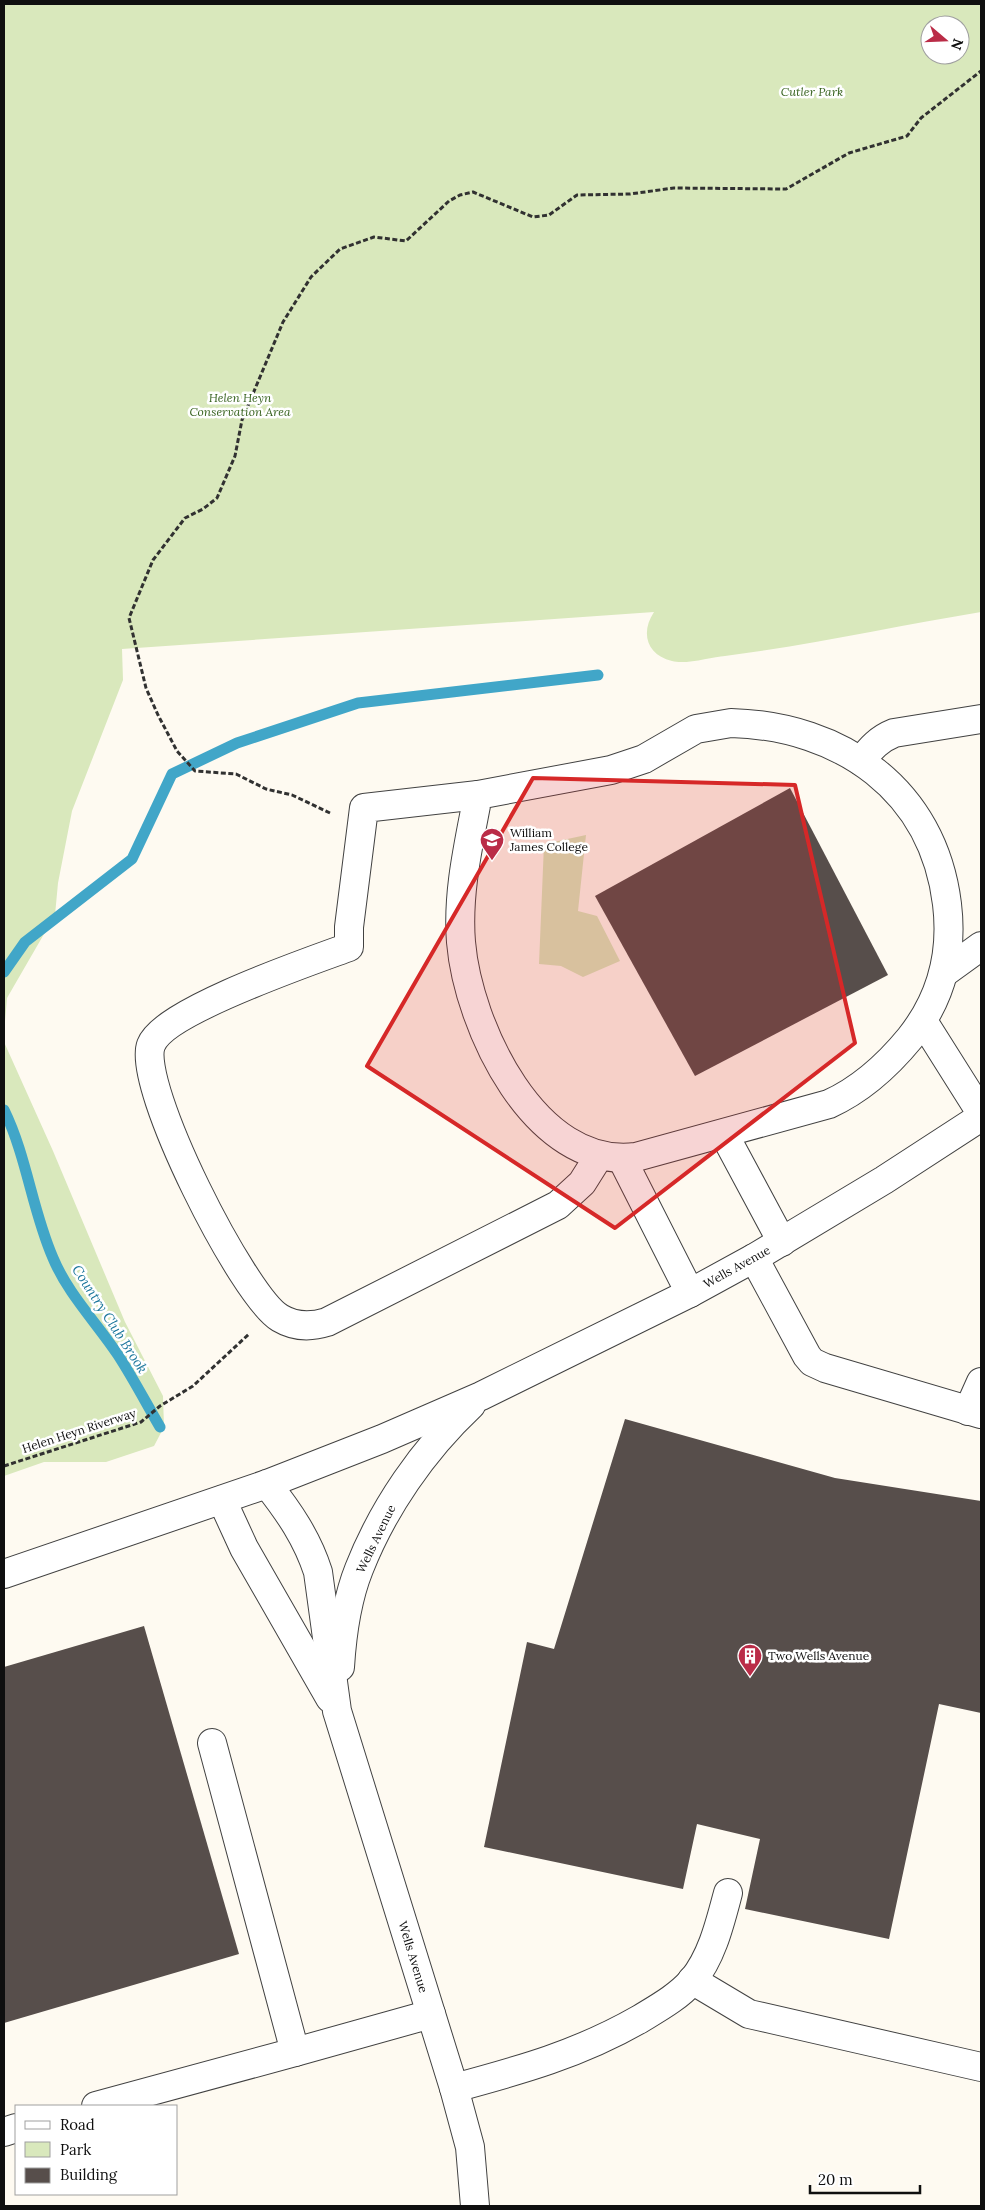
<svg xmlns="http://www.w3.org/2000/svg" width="985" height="2210" font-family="Lora,serif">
  <rect width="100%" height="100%" fill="#fefaf1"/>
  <g fill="#d9e8bc" fill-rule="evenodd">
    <path d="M 4,4 L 981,4 L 981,612 C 896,626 811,645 725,656 C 712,657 685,665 672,661 C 647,655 640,633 654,612 L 122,649 L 123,680 L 72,811 L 58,883 L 55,915 L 7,998 L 4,1033 ZM 930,25 L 960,25 L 960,55 L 930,55 Z"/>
    <path d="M 586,835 L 578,911 L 597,916 L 620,961 L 583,977 L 561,966 L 539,964 L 544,844 Z"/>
    <path d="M 4,1042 L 53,1151 L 125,1322 L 163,1396 L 164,1427 L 154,1446 L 106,1462 L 44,1462 L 4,1476 Z"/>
  </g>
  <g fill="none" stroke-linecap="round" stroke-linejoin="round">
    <g stroke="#41a6c8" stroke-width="11">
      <path d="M 4,972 L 25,942 L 132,859 L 172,774 L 237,743 L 358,703 L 598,675"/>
      <path d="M 4,1110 C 27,1157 32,1210 53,1258 C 68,1294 96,1322 118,1355 C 133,1378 146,1403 160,1427"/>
    </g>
  </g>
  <g fill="#574e4b">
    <path d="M 790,788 L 888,975 L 695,1076 L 595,896 Z"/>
    <path d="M 625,1419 L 835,1478 L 981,1501 L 981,1713 L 939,1704 L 889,1939 L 745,1909 L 760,1839 L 697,1824 L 683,1889 L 484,1847 L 527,1642 L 554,1649 Z"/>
    <path d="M 144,1626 L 239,1954 L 4,2023 L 4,1667 Z"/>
  </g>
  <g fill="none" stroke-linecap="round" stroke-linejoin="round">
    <defs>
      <g id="minor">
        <path d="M 731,723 C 842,726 933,790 947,904 C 953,953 941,999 910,1038 C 887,1066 862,1089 829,1104 L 636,1157 C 535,1170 468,1026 461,942 C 457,892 469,843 478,795 L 611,770 L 644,759 L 696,729 Z"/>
        <path d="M 861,761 C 871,748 879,739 894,733 L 981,719"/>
        <path d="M 478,795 L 364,808 L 349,927 L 349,947 C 311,961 164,1011 151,1045 C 136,1085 243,1296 280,1318 C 295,1327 311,1327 327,1322 L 558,1205 L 582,1183 L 599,1156"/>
        <path d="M 944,973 L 981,946"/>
        <path d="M 923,1021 L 981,1113"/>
        <path d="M 724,1134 L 782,1242"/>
        <path d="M 622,1159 L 690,1293"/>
        <path d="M 754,1258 L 807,1356 L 812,1362 L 825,1368 L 981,1414"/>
        <path d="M 968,1411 L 981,1382"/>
        <path d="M 267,1484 C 289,1512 307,1538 318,1572 L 337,1711 L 454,2088 L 470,2147 L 475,2206"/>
        <path d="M 222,1500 L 244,1548 L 330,1698"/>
        <path d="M 4,1574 L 267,1484 L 382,1439 L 481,1396 L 690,1293 L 754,1258 L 884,1180 L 981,1117"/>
        <path d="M 340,1667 C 342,1635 347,1599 359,1569 C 383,1508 423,1450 471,1405"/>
        <path d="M 212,1743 L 295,2052 L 431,2014"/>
        <path d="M 692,1980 L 749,2014 L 981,2067"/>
        <path d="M 454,2088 C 521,2070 579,2054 640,2019 C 658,2008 678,1997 692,1981 C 712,1957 720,1923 728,1893"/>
        <path d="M 96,2106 L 295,2052"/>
        <path d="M 4,2132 L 16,2128"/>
      </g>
    </defs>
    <use href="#minor" stroke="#424242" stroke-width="30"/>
    <g stroke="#313131" stroke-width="3" stroke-dasharray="5 2.5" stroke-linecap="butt">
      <path d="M 330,813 L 292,795 L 266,789 L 236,774 L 195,771 L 177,751 L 158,715 L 146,688 L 129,618 L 153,560 L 185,518 L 203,509 L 217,498 L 235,456 L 242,420 L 283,322 L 311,277 L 340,249 L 374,237 L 406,241 L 449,201 L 460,195 L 473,192 L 533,217 L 549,215 L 577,195 L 630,194 L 674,188 L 786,189 L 849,153 L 907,136 L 921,118 L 981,71"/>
      <path d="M 4,1466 L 141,1422 L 160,1406 L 193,1386 L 249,1334"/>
    </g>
    <use href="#minor" stroke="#fff" stroke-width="28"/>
  </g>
  <path fill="#d62828" fill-opacity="0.2" stroke="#d62828" stroke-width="4" stroke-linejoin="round" d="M 533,778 L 795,785 L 855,1043 L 615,1228 L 367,1066 Z"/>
  <defs>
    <symbol id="university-pin" viewBox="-11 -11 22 30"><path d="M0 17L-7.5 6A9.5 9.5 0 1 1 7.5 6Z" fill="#ba2c47" stroke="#fff"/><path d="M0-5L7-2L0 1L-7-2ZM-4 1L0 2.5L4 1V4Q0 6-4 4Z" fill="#fff"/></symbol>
    <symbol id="building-pin" viewBox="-11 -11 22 30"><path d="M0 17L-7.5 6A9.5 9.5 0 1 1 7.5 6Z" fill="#ba2c47" stroke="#fff"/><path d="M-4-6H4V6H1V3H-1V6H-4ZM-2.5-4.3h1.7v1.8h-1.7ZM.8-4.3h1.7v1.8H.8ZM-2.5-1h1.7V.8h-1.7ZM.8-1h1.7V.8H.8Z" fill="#fff"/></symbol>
  </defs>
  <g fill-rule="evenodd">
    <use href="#university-pin" x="478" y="826" width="28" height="38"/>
    <use href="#building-pin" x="736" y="1642" width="28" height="38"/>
  </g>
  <g text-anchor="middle" stroke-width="5" stroke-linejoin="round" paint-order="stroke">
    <g font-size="12" font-style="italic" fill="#396421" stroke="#fff">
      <text x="812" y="96">Cutler Park</text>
      <text x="240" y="402">Helen Heyn<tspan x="240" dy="14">Conservation Area</tspan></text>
    </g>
    <g font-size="12" fill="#0f0f0f" stroke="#fff" text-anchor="start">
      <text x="510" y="837">William<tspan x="510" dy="14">James College</tspan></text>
      <text x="768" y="1660">Two Wells Avenue</text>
    </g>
    <g font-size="12" fill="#0f0f0f" stroke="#fff">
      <text transform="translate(737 1267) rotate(-29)" y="4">Wells Avenue</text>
      <text transform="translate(79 1431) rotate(-18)" y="4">Helen Heyn Riverway</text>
      <text transform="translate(376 1539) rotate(-64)" y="4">Wells Avenue</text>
      <text transform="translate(413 1957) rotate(73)" y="4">Wells Avenue</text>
    </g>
    <g font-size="14" font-style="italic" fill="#1c779c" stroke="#fff">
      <text transform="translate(110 1319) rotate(57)" y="5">Country Club Brook</text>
    </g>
  </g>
  <rect width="985" height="2210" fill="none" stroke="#0f0f0f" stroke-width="10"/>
  <rect x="15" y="2105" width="162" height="90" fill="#ffffff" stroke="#9f9f9f"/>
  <rect x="25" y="2121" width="25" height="8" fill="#ffffff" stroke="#9f9f9f"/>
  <text x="60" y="2130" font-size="15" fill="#0f0f0f">Road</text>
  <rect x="25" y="2142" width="25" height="15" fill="#d9e8bc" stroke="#9f9f9f"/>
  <text x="60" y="2155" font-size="15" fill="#0f0f0f">Park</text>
  <rect x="25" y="2168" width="25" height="15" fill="#574e4b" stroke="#9f9f9f"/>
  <text x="60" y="2180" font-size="15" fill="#0f0f0f">Building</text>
  <g transform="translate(945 40) rotate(109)"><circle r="24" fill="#ffffff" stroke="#9f9f9f"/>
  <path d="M0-4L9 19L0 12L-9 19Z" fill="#ba2c47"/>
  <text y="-8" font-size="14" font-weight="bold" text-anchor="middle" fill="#0f0f0f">N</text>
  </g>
  <path d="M810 2185v8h110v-8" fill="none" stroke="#0f0f0f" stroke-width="2.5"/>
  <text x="818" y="2185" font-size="15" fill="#0f0f0f" stroke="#ffffff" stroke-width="4" paint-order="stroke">20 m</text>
</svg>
